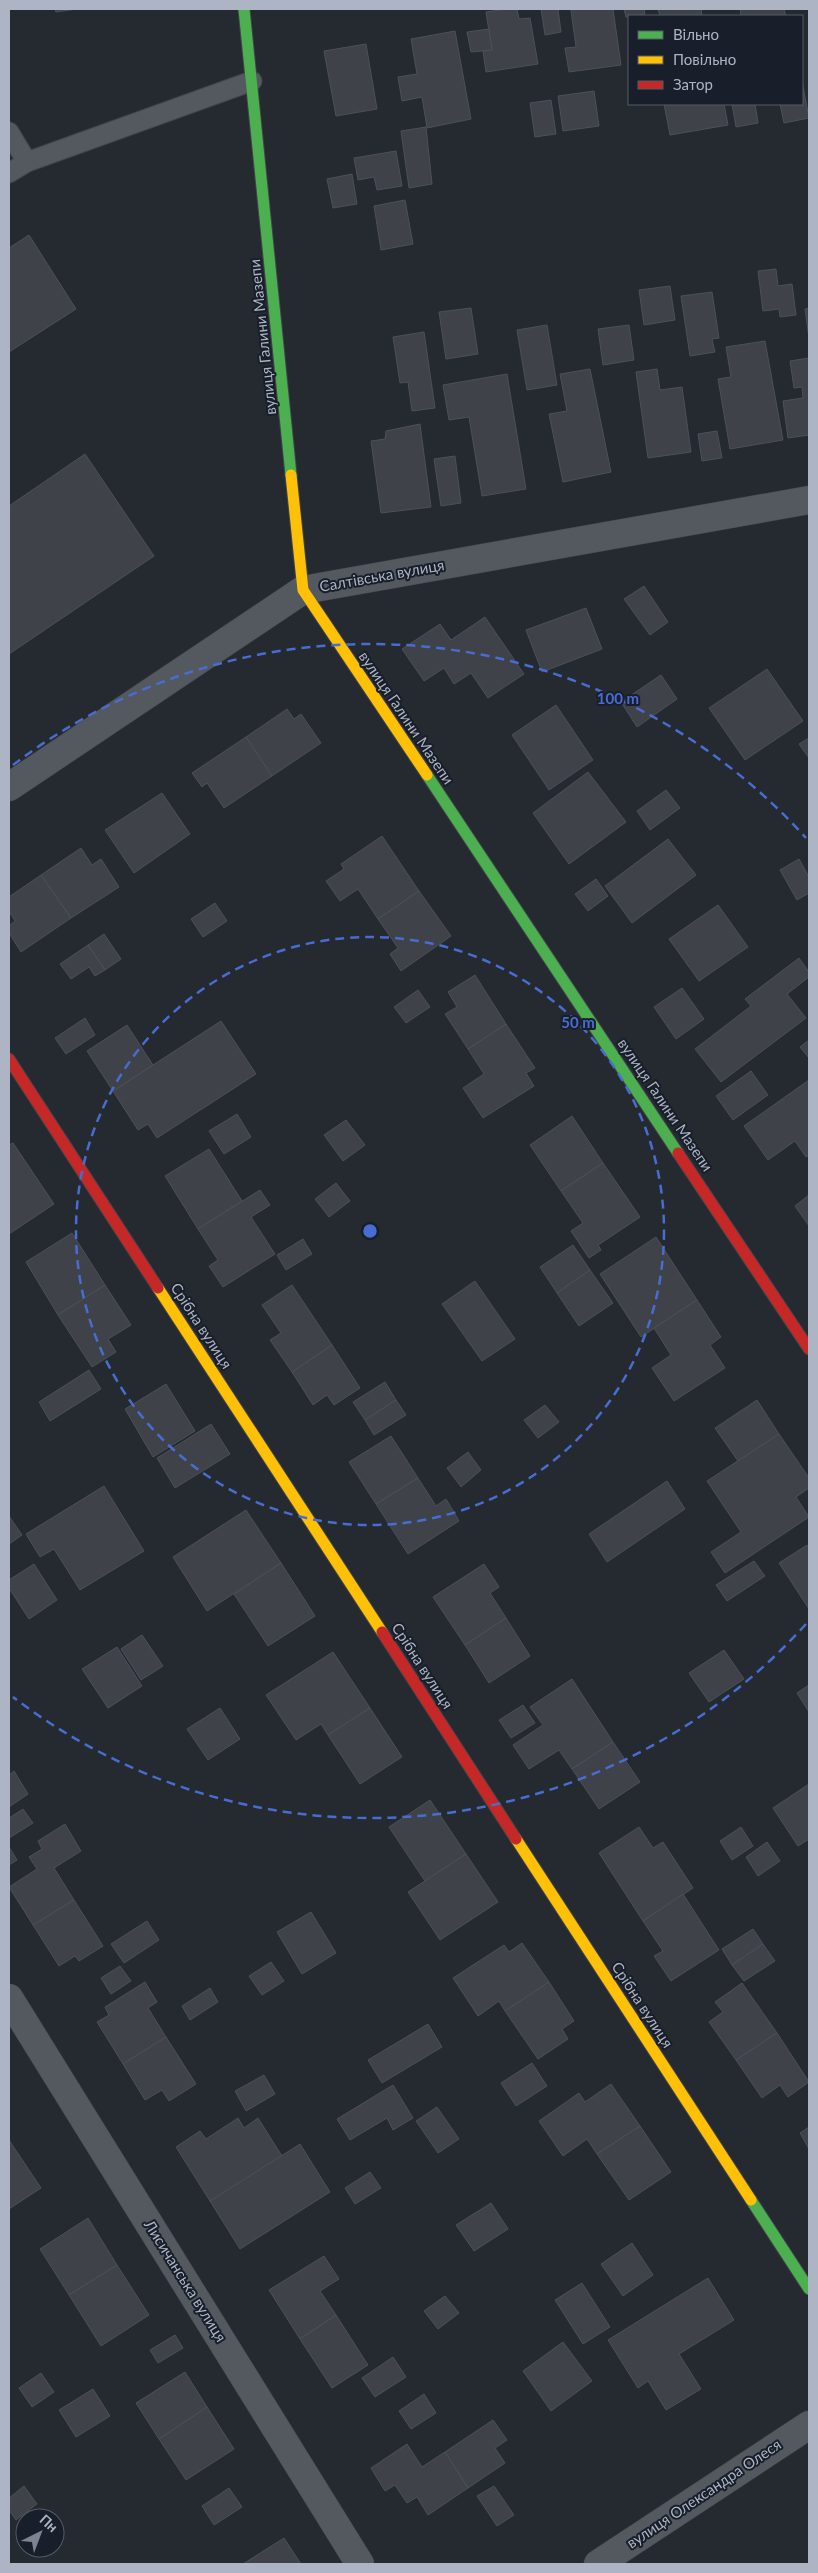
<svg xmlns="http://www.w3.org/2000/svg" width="818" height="2573" font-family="Lato,sans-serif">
  <rect width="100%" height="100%" fill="#252930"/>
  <g fill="#3f4249" stroke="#4c5058">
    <path d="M 55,9 L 77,9 L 56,12 Z"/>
    <path d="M 507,9 L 517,9 L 519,19 L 530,18 L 538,64 L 486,72 L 483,51 L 492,50 L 486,12 Z"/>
    <path d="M 541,9 L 558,9 L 561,32 L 545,35 Z"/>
    <path d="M 582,9 L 613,9 L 621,65 L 569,72 L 565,48 L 576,47 L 571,10 Z"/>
    <path d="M 624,9 L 644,9 L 645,14 L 626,17 Z"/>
    <path d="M 658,9 L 701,9 L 702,16 L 660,16 Z"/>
    <path d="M 740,9 L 784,9 L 786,16 L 741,16 Z"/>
    <path d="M 489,29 L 492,50 L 471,52 L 467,32 Z"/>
    <path d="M 455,31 L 471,119 L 427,128 L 422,97 L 402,101 L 398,77 L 417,74 L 411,39 Z"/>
    <path d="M 366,44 L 377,109 L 336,116 L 324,51 Z"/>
    <path d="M 802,81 L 809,118 L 784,123 L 780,104 L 802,104 Z"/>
    <path d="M 594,91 L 599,126 L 563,131 L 558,96 Z"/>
    <path d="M 551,100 L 556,134 L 535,137 L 530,103 Z"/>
    <path d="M 664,104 L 724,104 L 728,125 L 670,135 Z"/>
    <path d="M 732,104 L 755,104 L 758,123 L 736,127 Z"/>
    <path d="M 426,127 L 432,184 L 409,188 L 401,131 Z"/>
    <path d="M 396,151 L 402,186 L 377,190 L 374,177 L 358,180 L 354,158 Z"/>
    <path d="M 352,174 L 357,204 L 333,208 L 327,179 Z"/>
    <path d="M 405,200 L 413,244 L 381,250 L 374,206 Z"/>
    <path d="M 29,235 L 76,309 L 9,352 L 9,248 Z"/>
    <path d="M 776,269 L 778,286 L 792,284 L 796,315 L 780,317 L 779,309 L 763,311 L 758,271 Z"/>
    <path d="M 670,286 L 675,320 L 644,325 L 639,290 Z"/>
    <path d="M 712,292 L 719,338 L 712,339 L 715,352 L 690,356 L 681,296 Z"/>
    <path d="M 471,308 L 478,354 L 446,359 L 439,312 Z"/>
    <path d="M 809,308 L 809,338 L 805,309 Z"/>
    <path d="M 547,325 L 557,385 L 527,390 L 517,330 Z"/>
    <path d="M 629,325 L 634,360 L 603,365 L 598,329 Z"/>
    <path d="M 424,332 L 435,408 L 412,411 L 408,382 L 400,383 L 393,337 Z"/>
    <path d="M 765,341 L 783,440 L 730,449 L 718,379 L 731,377 L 726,347 Z"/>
    <path d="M 809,358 L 809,435 L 788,438 L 783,401 L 803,398 L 802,387 L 794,388 L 790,361 Z"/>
    <path d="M 590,369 L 611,472 L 563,482 L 549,414 L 567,411 L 560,374 Z"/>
    <path d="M 657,369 L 660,390 L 682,387 L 691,452 L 648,458 L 636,372 Z"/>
    <path d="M 507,374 L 526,489 L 482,496 L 469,417 L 449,420 L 443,385 Z"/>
    <path d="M 420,424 L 431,507 L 381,513 L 371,441 L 385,439 L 386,431 Z"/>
    <path d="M 717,431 L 722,458 L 702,461 L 698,434 Z"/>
    <path d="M 85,454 L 154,556 L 9,654 L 9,506 Z"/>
    <path d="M 455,456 L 461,503 L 441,506 L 434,459 Z"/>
    <path d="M 644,586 L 668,622 L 650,635 L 624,599 Z"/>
    <path d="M 586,608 L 602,649 L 542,672 L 526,630 Z"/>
    <path d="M 485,617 L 524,674 L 488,698 L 471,673 L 454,684 L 444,668 L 424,681 L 402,649 L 440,624 L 451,640 Z"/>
    <path d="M 767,669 L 803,721 L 745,760 L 709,708 Z"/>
    <path d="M 661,675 L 677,699 L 637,727 L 621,702 Z"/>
    <path d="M 556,705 L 593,760 L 549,790 L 512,735 Z"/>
    <path d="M 287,709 L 294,719 L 301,714 L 321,743 L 272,776 L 246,737 Z"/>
    <path d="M 246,737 L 272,776 L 224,808 L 207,783 L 202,787 L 192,773 Z"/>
    <path d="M 809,738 L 809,758 L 799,744 Z"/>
    <path d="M 588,772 L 626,822 L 569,864 L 533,813 Z"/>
    <path d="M 666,790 L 680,808 L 650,830 L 637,811 Z"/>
    <path d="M 162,793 L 190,834 L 134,873 L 105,830 Z"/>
    <path d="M 382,836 L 419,891 L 378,919 L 358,889 L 340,901 L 326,881 L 344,869 L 341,864 Z"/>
    <path d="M 668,839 L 696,875 L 632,923 L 605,886 Z"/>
    <path d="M 81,848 L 92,865 L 101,859 L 119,887 L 71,918 L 41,875 Z"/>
    <path d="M 799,859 L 809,877 L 809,893 L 797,900 L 780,870 Z"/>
    <path d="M 41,875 L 71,918 L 21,952 L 9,933 L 9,926 L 15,921 L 9,911 L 9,897 Z"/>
    <path d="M 596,879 L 608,896 L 588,911 L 575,894 Z"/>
    <path d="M 419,891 L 451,936 L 401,971 L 390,954 L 398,948 L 378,919 Z"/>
    <path d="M 215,903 L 227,921 L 203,937 L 191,919 Z"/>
    <path d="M 718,905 L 748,947 L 699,981 L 669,939 Z"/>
    <path d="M 104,934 L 121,959 L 105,970 L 88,945 Z"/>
    <path d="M 88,945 L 105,970 L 95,976 L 89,967 L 71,979 L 60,964 Z"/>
    <path d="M 799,958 L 809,972 L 809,977 L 787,994 L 806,1018 L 721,1082 L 695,1049 L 751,1006 L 745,999 Z"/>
    <path d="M 475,975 L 506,1024 L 468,1049 L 445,1014 L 457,1007 L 448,992 Z"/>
    <path d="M 682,988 L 704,1019 L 676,1039 L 654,1007 Z"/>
    <path d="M 418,990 L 430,1007 L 406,1023 L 394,1007 Z"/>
    <path d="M 85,1018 L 95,1035 L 66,1054 L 55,1038 Z"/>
    <path d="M 221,1021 L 256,1074 L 157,1138 L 148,1124 L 138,1130 L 113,1091 Z"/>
    <path d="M 506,1024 L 535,1068 L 526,1073 L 534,1086 L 483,1118 L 463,1088 L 484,1074 L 468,1049 Z"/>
    <path d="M 127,1025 L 153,1065 L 113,1091 L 87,1051 Z"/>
    <path d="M 809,1040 L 809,1058 L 800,1047 Z"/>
    <path d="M 751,1071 L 768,1095 L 733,1120 L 716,1096 Z"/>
    <path d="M 809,1080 L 809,1155 L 806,1157 L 795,1141 L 768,1160 L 744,1126 Z"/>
    <path d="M 237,1114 L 251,1137 L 224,1154 L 209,1131 Z"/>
    <path d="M 572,1116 L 603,1163 L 561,1191 L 530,1145 Z"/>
    <path d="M 346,1120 L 365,1145 L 343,1161 L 324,1135 Z"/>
    <path d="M 13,1143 L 54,1204 L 9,1234 L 9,1145 Z"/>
    <path d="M 209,1149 L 242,1201 L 198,1229 L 165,1176 Z"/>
    <path d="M 603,1163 L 640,1217 L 598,1245 L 601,1250 L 589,1258 L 571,1231 L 583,1223 L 561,1191 Z"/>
    <path d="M 336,1183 L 350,1201 L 329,1217 L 315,1199 Z"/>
    <path d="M 260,1190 L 270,1205 L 251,1217 L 275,1254 L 223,1287 L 209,1266 L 218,1260 L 198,1229 Z"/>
    <path d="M 809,1195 L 809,1226 L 795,1206 Z"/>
    <path d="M 72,1233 L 105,1285 L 58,1315 L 26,1262 Z"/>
    <path d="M 656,1237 L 697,1300 L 641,1337 L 600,1274 Z"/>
    <path d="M 303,1239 L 312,1254 L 286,1270 L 277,1255 Z"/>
    <path d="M 573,1245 L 590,1270 L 557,1293 L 540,1267 Z"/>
    <path d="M 590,1270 L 613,1303 L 579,1326 L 557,1293 Z"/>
    <path d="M 475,1281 L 515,1339 L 482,1361 L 442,1304 Z"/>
    <path d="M 105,1285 L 131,1325 L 108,1339 L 116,1352 L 92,1367 L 58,1315 Z"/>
    <path d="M 292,1285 L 332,1345 L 292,1372 L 270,1340 L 281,1333 L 262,1305 Z"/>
    <path d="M 697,1300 L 721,1337 L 710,1345 L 725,1368 L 674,1401 L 652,1368 L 671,1355 L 654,1328 Z"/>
    <path d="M 332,1345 L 360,1388 L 334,1405 L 327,1395 L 313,1405 L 292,1372 Z"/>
    <path d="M 89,1370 L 101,1389 L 50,1421 L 39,1402 Z"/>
    <path d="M 385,1382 L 396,1400 L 365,1420 L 353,1402 Z"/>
    <path d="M 166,1384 L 195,1431 L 153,1457 L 125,1409 Z"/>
    <path d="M 396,1400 L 406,1415 L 374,1435 L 365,1420 Z"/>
    <path d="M 757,1400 L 779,1434 L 738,1461 L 715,1428 Z"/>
    <path d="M 545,1405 L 559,1422 L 538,1438 L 524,1420 Z"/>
    <path d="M 211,1424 L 230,1454 L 175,1488 L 157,1458 Z"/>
    <path d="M 779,1434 L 809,1478 L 809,1488 L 796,1497 L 809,1517 L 725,1573 L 711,1552 L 741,1532 L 707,1481 Z"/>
    <path d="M 391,1436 L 418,1478 L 376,1504 L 349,1462 Z"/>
    <path d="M 468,1452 L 481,1470 L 461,1487 L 447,1468 Z"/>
    <path d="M 418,1478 L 436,1506 L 446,1499 L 459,1521 L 408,1554 L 376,1504 Z"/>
    <path d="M 667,1481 L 685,1509 L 607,1562 L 589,1534 Z"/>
    <path d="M 104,1486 L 144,1551 L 80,1590 L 54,1549 L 40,1557 L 26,1534 Z"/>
    <path d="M 246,1510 L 281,1563 L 207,1611 L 173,1557 Z"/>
    <path d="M 9,1516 L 22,1535 L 9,1544 Z"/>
    <path d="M 807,1545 L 809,1548 L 809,1609 L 779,1563 Z"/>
    <path d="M 754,1561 L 765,1576 L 727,1601 L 716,1585 Z"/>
    <path d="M 281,1563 L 315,1616 L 268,1646 L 234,1594 Z"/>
    <path d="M 34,1564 L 57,1600 L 29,1619 L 9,1588 L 9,1580 Z"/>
    <path d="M 484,1564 L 499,1587 L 490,1593 L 506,1618 L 465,1645 L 433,1597 Z"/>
    <path d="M 506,1618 L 530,1656 L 489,1683 L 465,1645 Z"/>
    <path d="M 142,1635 L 163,1666 L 141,1680 L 121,1649 Z"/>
    <path d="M 117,1647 L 142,1686 L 108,1708 L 82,1669 Z"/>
    <path d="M 724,1650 L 744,1679 L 709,1702 L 689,1673 Z"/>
    <path d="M 333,1652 L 370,1708 L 328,1735 L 321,1724 L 296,1740 L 266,1695 Z"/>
    <path d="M 572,1679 L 613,1742 L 572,1769 L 559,1750 L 529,1769 L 513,1745 L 543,1725 L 530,1707 Z"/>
    <path d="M 809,1685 L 809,1712 L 797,1693 Z"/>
    <path d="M 523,1705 L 535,1723 L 511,1738 L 499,1720 Z"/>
    <path d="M 220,1708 L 240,1739 L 208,1760 L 187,1729 Z"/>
    <path d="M 370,1708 L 402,1757 L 360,1784 L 328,1735 Z"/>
    <path d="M 613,1742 L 640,1782 L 599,1809 L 572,1769 Z"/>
    <path d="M 14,1771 L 28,1794 L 9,1807 L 9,1775 Z"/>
    <path d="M 809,1784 L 809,1839 L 798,1846 L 773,1808 Z"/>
    <path d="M 430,1800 L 466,1854 L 425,1881 L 389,1827 Z"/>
    <path d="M 23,1809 L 33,1823 L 9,1838 L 9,1818 Z"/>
    <path d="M 65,1824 L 81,1851 L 54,1868 L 74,1900 L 33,1925 L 9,1887 L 37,1869 L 29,1857 L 42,1849 L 38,1841 Z"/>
    <path d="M 639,1827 L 653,1848 L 663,1842 L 693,1888 L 643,1921 L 599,1853 Z"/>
    <path d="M 741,1827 L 753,1846 L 732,1860 L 720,1841 Z"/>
    <path d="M 767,1842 L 780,1861 L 758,1876 L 746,1857 Z"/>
    <path d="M 9,1847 L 17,1860 L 9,1865 Z"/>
    <path d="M 466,1854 L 498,1902 L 440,1940 L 408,1892 Z"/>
    <path d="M 683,1894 L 719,1950 L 671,1981 L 654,1956 L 663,1951 L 643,1921 Z"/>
    <path d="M 74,1900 L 103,1946 L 79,1961 L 75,1956 L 59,1966 L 33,1925 Z"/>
    <path d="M 311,1912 L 336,1953 L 302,1974 L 277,1932 Z"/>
    <path d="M 147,1921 L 159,1940 L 124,1963 L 111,1944 Z"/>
    <path d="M 753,1929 L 763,1944 L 732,1965 L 722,1949 Z"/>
    <path d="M 522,1943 L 549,1982 L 505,2011 L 499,2001 L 478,2016 L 453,1978 L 504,1945 L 509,1952 Z"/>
    <path d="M 763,1944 L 775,1961 L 744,1981 L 732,1965 Z"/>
    <path d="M 271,1962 L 284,1981 L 262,1995 L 249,1976 Z"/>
    <path d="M 120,1966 L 131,1981 L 111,1994 L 101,1978 Z"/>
    <path d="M 145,1982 L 157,2002 L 148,2008 L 166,2037 L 123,2064 L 97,2022 L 109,2015 L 105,2007 Z"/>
    <path d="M 549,1982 L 574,2021 L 562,2029 L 568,2039 L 538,2059 L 505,2011 Z"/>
    <path d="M 742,1983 L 777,2033 L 736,2060 L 709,2022 L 723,2012 L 715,2002 Z"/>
    <path d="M 210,1988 L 218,2002 L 190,2020 L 182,2006 Z"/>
    <path d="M 428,2024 L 442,2047 L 382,2083 L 368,2060 Z"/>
    <path d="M 777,2033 L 809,2082 L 788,2097 L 780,2085 L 762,2098 L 736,2060 Z"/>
    <path d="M 166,2037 L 196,2084 L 169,2101 L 162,2090 L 145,2100 L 123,2064 Z"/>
    <path d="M 532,2063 L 547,2086 L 516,2106 L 501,2083 Z"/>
    <path d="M 264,2075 L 275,2094 L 246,2111 L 235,2091 Z"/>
    <path d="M 611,2084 L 640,2126 L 597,2154 L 587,2139 L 563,2156 L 539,2121 L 579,2093 L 585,2102 Z"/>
    <path d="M 393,2085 L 413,2118 L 393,2130 L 387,2118 L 350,2140 L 337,2119 Z"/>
    <path d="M 437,2107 L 459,2139 L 438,2153 L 416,2121 Z"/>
    <path d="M 238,2118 L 244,2128 L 258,2118 L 282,2156 L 210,2201 L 176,2147 L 200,2131 L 206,2139 Z"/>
    <path d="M 640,2126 L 671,2172 L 629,2200 L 597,2154 Z"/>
    <path d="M 809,2127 L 809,2149 L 800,2133 Z"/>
    <path d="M 9,2140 L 41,2188 L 9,2209 Z"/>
    <path d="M 300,2144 L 330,2192 L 240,2249 L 210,2201 Z"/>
    <path d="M 370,2172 L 381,2188 L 355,2204 L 345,2188 Z"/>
    <path d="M 491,2203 L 508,2229 L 474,2251 L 456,2225 Z"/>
    <path d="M 88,2218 L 117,2265 L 69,2295 L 40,2249 Z"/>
    <path d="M 632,2243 L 653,2275 L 623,2296 L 601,2264 Z"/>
    <path d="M 324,2256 L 339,2279 L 320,2291 L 336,2315 L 300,2339 L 269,2290 Z"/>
    <path d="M 117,2265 L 149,2315 L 101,2346 L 69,2295 Z"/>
    <path d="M 708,2278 L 734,2320 L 679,2354 L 701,2389 L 666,2410 L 648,2381 L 638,2388 L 608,2340 Z"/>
    <path d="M 582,2283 L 610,2327 L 583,2344 L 555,2300 Z"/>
    <path d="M 445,2296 L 459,2313 L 438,2329 L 424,2311 Z"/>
    <path d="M 336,2315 L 368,2365 L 332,2388 L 300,2339 Z"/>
    <path d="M 175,2335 L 183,2348 L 158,2363 L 150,2350 Z"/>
    <path d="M 563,2342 L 592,2381 L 551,2411 L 523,2371 Z"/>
    <path d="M 393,2357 L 406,2377 L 375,2397 L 362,2378 Z"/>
    <path d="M 185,2372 L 207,2407 L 159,2439 L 136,2403 Z"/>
    <path d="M 41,2373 L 54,2392 L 32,2407 L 19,2388 Z"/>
    <path d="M 93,2389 L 110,2416 L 76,2437 L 59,2410 Z"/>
    <path d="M 424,2394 L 436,2413 L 411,2429 L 399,2411 Z"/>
    <path d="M 207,2407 L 234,2449 L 186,2480 L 159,2439 Z"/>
    <path d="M 493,2420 L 507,2440 L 495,2448 L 505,2463 L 468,2488 L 445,2452 Z"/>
    <path d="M 407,2444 L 422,2467 L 445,2452 L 468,2488 L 428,2515 L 417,2497 L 407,2503 L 395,2485 L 385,2491 L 371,2468 Z"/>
    <path d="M 24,2486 L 37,2504 L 16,2520 L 9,2510 L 9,2498 Z"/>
    <path d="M 494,2486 L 514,2515 L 497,2526 L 477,2496 Z"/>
    <path d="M 229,2488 L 242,2507 L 214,2525 L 202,2506 Z"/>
    <path d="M 284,2538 L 301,2564 L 243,2564 Z"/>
  </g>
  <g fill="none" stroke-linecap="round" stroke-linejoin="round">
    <defs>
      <g id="lane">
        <path d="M 9,132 L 27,162 L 252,81"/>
        <path d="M 9,173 L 27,162"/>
      </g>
      <g id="street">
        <path d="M 9,787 L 303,590 L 809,500"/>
        <path d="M 9,1998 L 360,2564"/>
        <path d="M 598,2564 L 809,2425"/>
      </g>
      <g id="fast">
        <path d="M 244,9 L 291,475"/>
        <path d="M 427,775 L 678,1153"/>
        <path d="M 751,2200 L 809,2289"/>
      </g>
      <g id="slow">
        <path d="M 291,475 L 303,590 L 427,775"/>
        <path d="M 158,1288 L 382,1632"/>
        <path d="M 516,1839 L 751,2200"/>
      </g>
      <g id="jam">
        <path d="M 9,1059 L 158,1288"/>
        <path d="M 678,1153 L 809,1349"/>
        <path d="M 382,1632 L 516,1839"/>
      </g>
    </defs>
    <use href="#lane" stroke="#42454b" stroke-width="21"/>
    <use href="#street" stroke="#42454b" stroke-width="29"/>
    <use href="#fast" stroke="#42454b" stroke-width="13"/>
    <use href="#slow" stroke="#42454b" stroke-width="13"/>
    <use href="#jam" stroke="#42454b" stroke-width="13"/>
    <use href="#lane" stroke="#54585f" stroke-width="19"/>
    <use href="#street" stroke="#54585f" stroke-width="28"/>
    <use href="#fast" stroke="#4caf50" stroke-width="11"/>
    <use href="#slow" stroke="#ffc107" stroke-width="11"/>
    <use href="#jam" stroke="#c62828" stroke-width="11"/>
  </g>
  <g fill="none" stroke="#486dd2" stroke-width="2.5" stroke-dasharray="9 6">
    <circle cx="370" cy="1231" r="294"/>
    <path d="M806 1624A587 587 0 0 1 13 1697M13 765A587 587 0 0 1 806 838"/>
  </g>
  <g text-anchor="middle" stroke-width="4" stroke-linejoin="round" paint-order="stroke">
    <g font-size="15" fill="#adb4c3" stroke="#181f2a">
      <text transform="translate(263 337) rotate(-96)" y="5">вулиця Галини Мазепи</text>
      <text transform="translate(382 576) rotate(-10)" y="5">Салтівська вулиця</text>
      <text transform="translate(406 718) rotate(56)" y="5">вулиця Галини Мазепи</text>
      <text transform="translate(665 1105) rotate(56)" y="5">вулиця Галини Мазепи</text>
      <text transform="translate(201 1326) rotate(57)" y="5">Срібна вулиця</text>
      <text transform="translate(422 1666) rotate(57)" y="5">Срібна вулиця</text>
      <text transform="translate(642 2005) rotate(57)" y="5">Срібна вулиця</text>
      <text transform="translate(185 2281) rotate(58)" y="5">Лисичанська вулиця</text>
      <text transform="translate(704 2494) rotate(-34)" y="5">вулиця Олександра Олеся</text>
    </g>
  </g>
  <circle cx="370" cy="1231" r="8" fill="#486dd2" stroke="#181f2a" stroke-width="2.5"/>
  <g font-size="15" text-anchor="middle" font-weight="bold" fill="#486dd2" stroke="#181f2a" stroke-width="4" stroke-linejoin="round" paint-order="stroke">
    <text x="618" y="704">100 m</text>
    <text x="578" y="1028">50 m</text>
  </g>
  <rect width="818" height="2573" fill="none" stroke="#adb4c3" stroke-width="20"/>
  <rect x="628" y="15" width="175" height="90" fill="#181f2a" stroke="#545b67"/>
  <rect x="638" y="31" width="25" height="8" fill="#4caf50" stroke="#545b67"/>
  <text x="673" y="40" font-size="15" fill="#adb4c3">Вільно</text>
  <rect x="638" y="56" width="25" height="8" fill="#ffc107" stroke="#545b67"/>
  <text x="673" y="65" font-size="15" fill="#adb4c3">Повільно</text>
  <rect x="638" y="81" width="25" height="8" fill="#c62828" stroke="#545b67"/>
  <text x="673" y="90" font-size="15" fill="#adb4c3">Затор</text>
  <g transform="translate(40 2533) rotate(42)"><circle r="24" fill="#181f2a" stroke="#545b67"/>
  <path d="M0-4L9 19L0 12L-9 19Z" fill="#7d8390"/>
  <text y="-8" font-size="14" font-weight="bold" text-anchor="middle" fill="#adb4c3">Пн</text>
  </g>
</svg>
